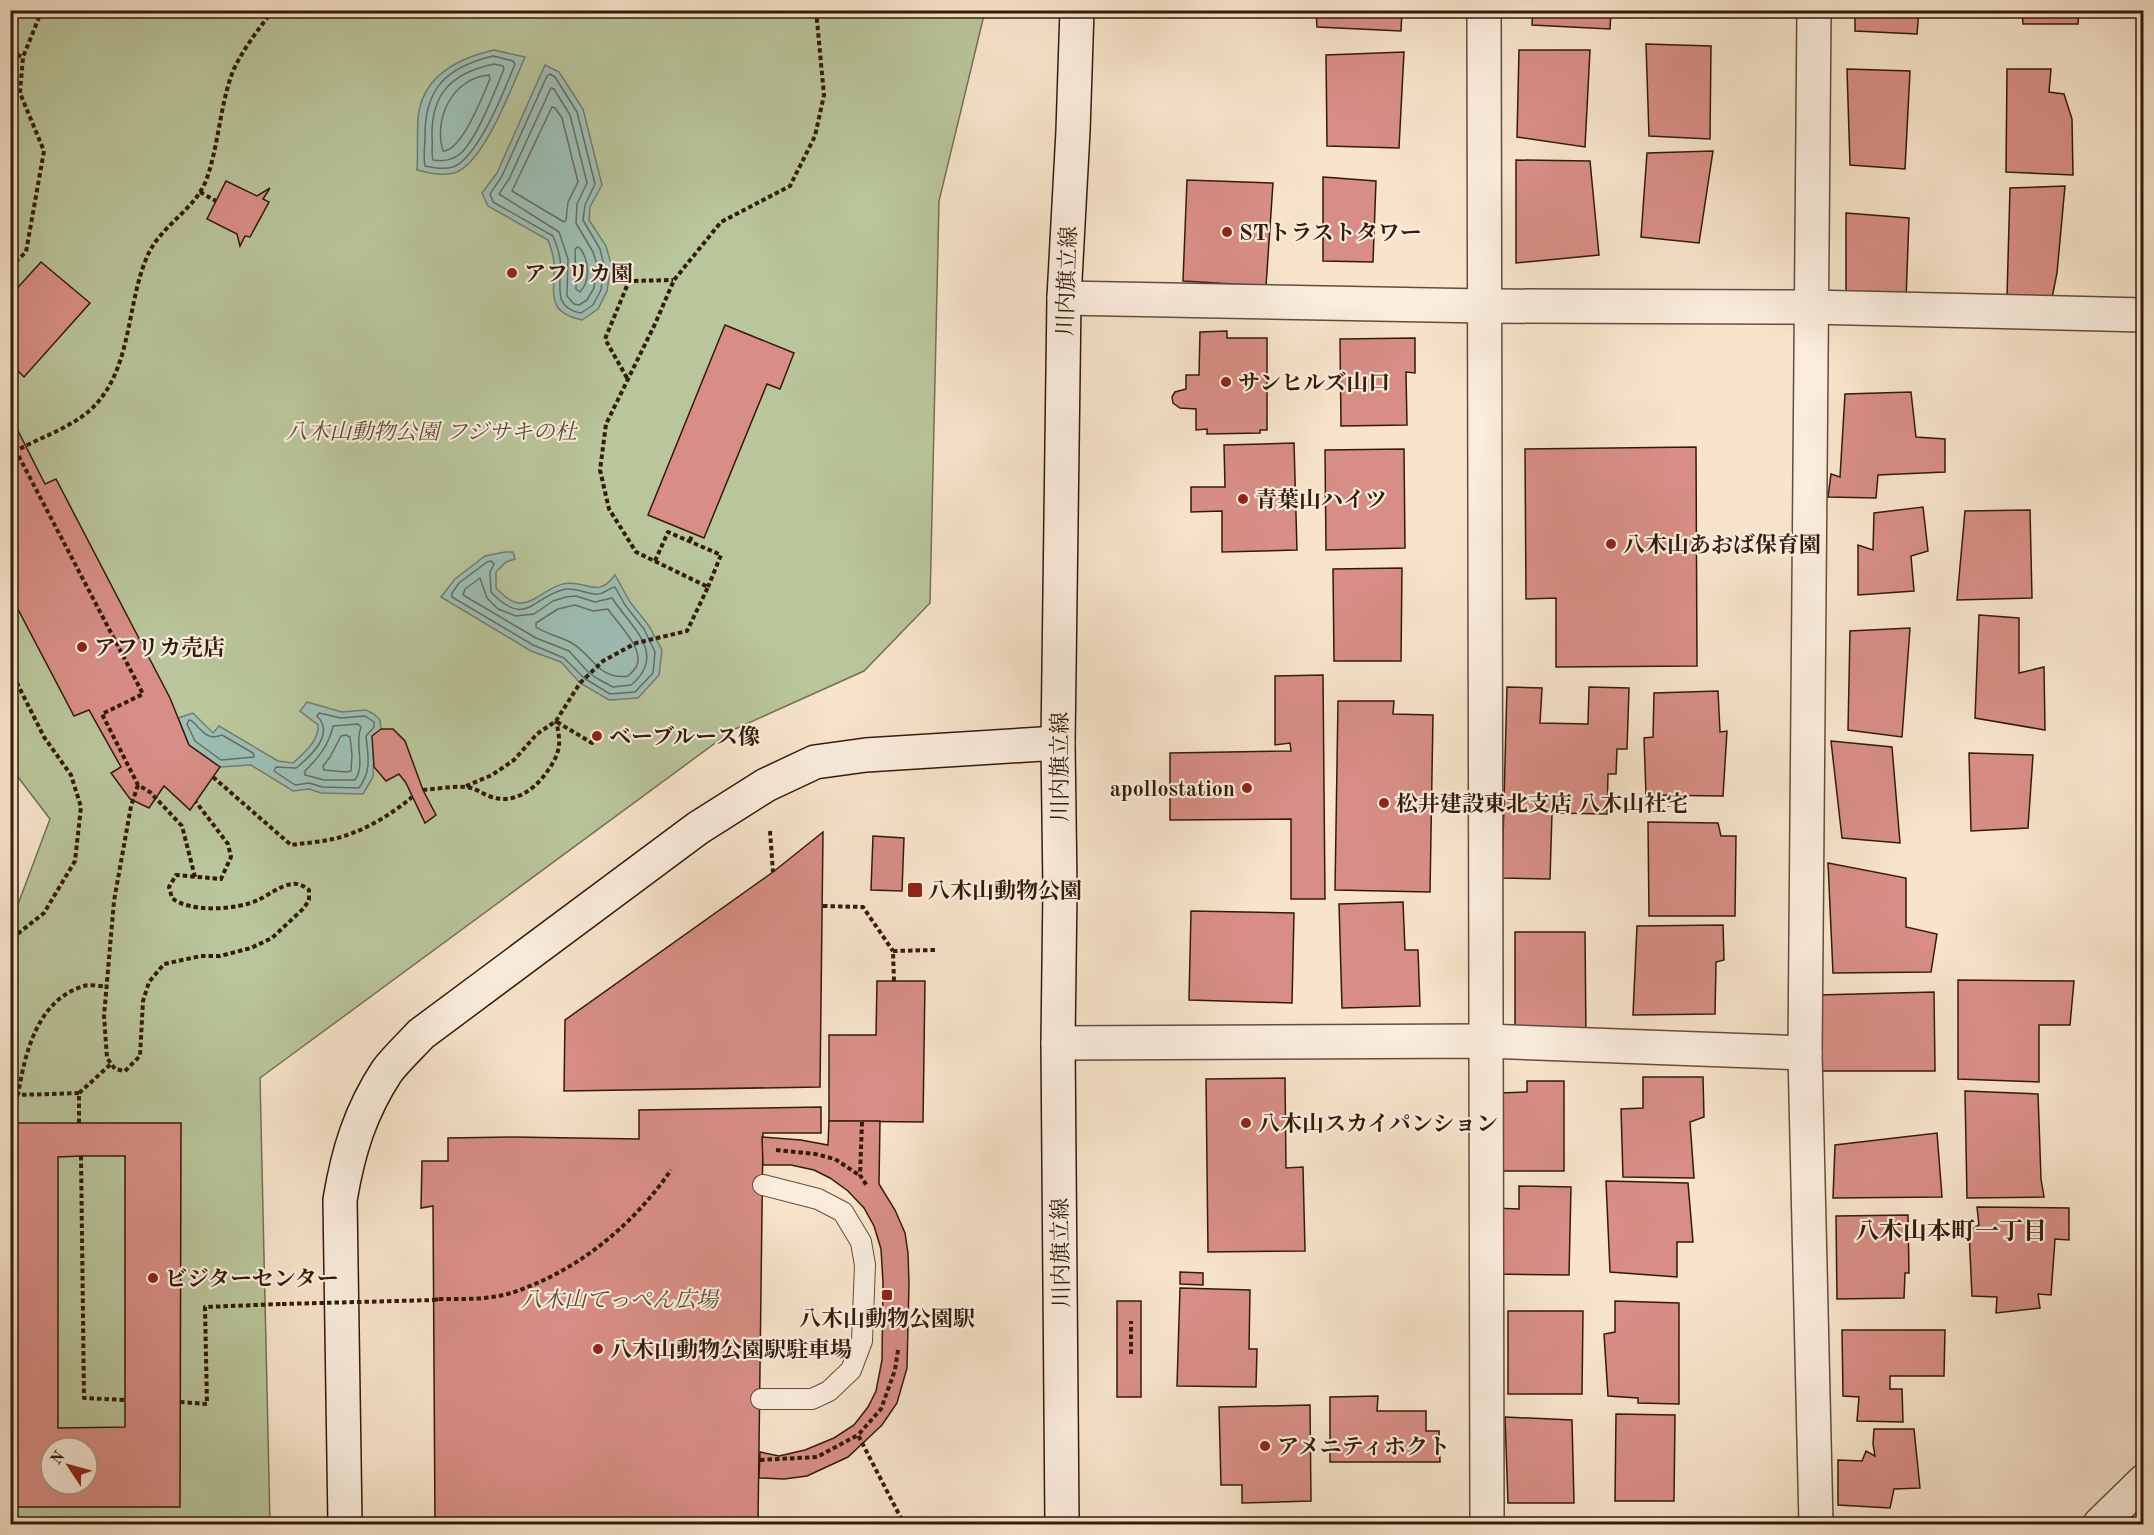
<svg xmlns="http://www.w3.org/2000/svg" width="2154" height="1535" font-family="'Old Standard TT','Noto Serif JP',serif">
  <rect width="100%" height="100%" fill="#f7e4cb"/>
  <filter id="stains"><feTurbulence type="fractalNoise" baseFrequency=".00333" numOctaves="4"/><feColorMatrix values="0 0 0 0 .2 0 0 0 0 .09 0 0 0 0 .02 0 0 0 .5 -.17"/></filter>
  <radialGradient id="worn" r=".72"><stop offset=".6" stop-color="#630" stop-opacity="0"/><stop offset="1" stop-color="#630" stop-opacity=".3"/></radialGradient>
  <path fill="#b9c59a" stroke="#767052" stroke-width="1.5" fill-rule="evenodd" d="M 11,11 L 985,11 L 939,201 L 930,603 L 864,671 L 733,730 L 260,1078 L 270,1524 L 11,1524 L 11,918 L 14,915 L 50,819 L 11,768 ZM 51,1448 L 87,1448 L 87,1484 L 51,1484 Z"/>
  <g fill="#9dbfb5" stroke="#737d71" stroke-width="1.5">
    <path d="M 494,50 L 525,57 C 512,86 484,164 454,173 C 441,176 429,173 417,170 C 418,153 417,135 418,118 C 422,76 459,58 494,50 Z"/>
    <path d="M 545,65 L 559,72 L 583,109 L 602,185 L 590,207 L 589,220 L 606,246 L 611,264 L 607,291 L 598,309 L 582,320 C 545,312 555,293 554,264 C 554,256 551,248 548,240 L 488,206 L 482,193 L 497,173 Z"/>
    <path d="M 505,552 L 513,552 L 515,559 L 506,562 L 496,572 L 496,588 C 503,595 511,603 520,603 C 533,604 548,587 563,584 C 586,579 597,600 615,575 L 630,602 L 649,626 L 662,650 L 659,675 L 638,698 L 609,700 L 580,683 L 561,662 L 531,651 L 441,597 L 455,579 L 485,556 Z"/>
    <path d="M 307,702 L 342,712 L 366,710 L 374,714 L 380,720 L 381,729 L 374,753 L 373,777 L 363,794 L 321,793 L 309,789 L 293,791 L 251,765 L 220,767 L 189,745 L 178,718 L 193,713 L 213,733 L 219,726 L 278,761 L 293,763 C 304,753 319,741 318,725 L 300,711 Z"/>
  </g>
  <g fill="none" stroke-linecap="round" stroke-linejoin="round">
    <g stroke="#686d60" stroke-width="1.5">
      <path d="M 493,56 L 513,61 L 515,64 C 505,89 478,158 453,167 C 444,170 434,168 425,166 C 423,157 425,147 425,138 C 424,88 447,67 493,56 Z"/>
      <path d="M 494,64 L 503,66 L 504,69 C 495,91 477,139 460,154 C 452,160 443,162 433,160 C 431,153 433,144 432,137 C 431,93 452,73 494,64 Z"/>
      <path d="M 550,74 L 555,77 L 577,112 L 595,184 L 585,205 L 583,220 L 600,249 L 604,265 L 601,290 L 593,305 L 581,313 C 550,308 563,281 560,259 C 559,252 556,243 553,236 L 493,202 L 490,194 L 502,176 L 547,76 Z"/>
      <path d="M 489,75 L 490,79 C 483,95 462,151 443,151 C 433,118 453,78 489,75 Z"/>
      <path d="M 551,88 L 554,89 L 570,115 L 587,183 L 577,204 L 576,223 L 593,252 L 597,265 L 594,288 L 587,300 L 579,305 L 574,304 L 567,296 L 568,259 L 559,232 L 499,194 L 509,179 Z"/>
      <path d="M 552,107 L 555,108 L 562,118 L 578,182 L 568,202 L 566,220 L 564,222 L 512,191 Z"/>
      <path d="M 577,247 L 580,248 C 589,261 591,280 580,292 L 576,289 L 575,250 Z"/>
      <path d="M 491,561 L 494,564 L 490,572 L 491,592 C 527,630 533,595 566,589 C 577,588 583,593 594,594 C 602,596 608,588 615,587 L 625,605 L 644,629 L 655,652 L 653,673 L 635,692 L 610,694 L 584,678 L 564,658 L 533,645 L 452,597 L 452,593 L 459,583 L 487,562 Z"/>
      <path d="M 480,578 L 487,598 L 498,609 L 516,616 L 534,614 L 553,601 L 566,597 L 576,596 L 595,602 L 612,598 C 631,627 668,654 631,685 L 613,687 L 598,679 L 589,673 L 569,651 L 536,638 L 463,595 L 465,589 Z"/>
      <path d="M 575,605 L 593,611 L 608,609 C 617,623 644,648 637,665 C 636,669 631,673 628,676 C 598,681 592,653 570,642 C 559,636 546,634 536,627 L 536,623 L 558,609 Z"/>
      <path d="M 319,713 L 341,718 L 365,716 L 374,722 L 374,727 L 366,736 C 368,756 372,770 359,788 L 322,787 L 309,783 L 295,785 L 274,771 L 276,767 L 296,768 C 311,756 335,734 317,716 Z"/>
      <path d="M 189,720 L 192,721 C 203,731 207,741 222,735 L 253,753 L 254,757 L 221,760 L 195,741 L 187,724 Z"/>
      <path d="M 358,724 L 361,727 C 354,745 366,764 355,780 L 324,780 L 305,775 L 305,771 C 319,757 329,745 333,726 Z"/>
      <path d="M 346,735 L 350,737 L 352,755 L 351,771 L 346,772 L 324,770 L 323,766 L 330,757 L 341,736 Z"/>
    </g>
  </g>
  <g fill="#d88e86" stroke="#331b0b" stroke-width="1.5" fill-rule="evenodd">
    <path d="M 1316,10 L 1402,10 L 1401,31 L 1317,27 Z"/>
    <path d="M 1533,10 L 1611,10 L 1610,29 L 1532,25 Z"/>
    <path d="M 1651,10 L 1698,10 L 1652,18 Z"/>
    <path d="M 1855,10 L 1919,10 L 1917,34 L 1855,31 Z"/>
    <path d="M 2079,10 L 2078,24 L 2023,24 L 2022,10 Z"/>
    <path d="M 1646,44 L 1711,46 L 1710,139 L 1649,136 Z"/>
    <path d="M 1519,50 L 1590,50 L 1585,147 L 1517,137 Z"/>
    <path d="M 1404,52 L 1399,148 L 1327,146 L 1326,55 Z"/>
    <path d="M 1847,69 L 1910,71 L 1905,169 L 1850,165 Z"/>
    <path d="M 2007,69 L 2051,69 L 2049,92 L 2064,94 L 2072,119 L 2073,175 L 2006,172 Z"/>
    <path d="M 1713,151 L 1699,243 L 1641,237 L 1647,153 Z"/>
    <path d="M 1516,160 L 1590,161 L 1599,255 L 1516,263 Z"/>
    <path d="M 1323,177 L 1376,181 L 1373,262 L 1323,261 Z"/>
    <path d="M 1187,180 L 1273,183 L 1266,286 L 1183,281 Z"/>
    <path d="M 226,181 L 257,196 L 270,188 L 263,199 L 269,202 L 250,237 L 245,236 L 240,246 L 237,234 L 207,219 Z"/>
    <path d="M 2065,186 L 2057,273 L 2052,298 L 2007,297 L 2010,188 Z"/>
    <path d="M 1846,213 L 1909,218 L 1906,300 L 1846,296 Z"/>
    <path d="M 41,262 L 90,303 L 24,377 L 10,363 L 10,296 Z"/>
    <path d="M 725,325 L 794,353 L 780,389 L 767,384 L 704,538 L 648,515 Z"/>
    <path d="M 1227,331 L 1227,338 L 1267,338 L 1267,430 L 1260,430 L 1260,433 L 1207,434 L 1207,429 L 1196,430 L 1196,409 L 1180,408 L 1173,403 L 1172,397 L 1175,392 L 1186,389 L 1186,375 L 1199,375 L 1200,332 Z"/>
    <path d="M 1415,338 L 1415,373 L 1406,372 L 1407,425 L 1341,426 L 1340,339 Z"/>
    <path d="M 1911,392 L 1916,437 L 1945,439 L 1945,472 L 1878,475 L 1876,498 L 1828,497 L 1831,474 L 1840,477 L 1845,394 Z"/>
    <path d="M 12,419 L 45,484 L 56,479 L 170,698 L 189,745 L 220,767 L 190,810 L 164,786 L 149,808 L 130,799 L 111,773 L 121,767 L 89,710 L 74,716 L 10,594 Z"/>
    <path d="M 1294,443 L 1297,550 L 1222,552 L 1222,511 L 1191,512 L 1191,487 L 1225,487 L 1224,445 Z"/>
    <path d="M 1696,447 L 1697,666 L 1556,667 L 1556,598 L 1526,599 L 1525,449 Z"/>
    <path d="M 1404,449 L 1405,548 L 1326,550 L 1325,450 Z"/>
    <path d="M 1923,507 L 1928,551 L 1911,556 L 1914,591 L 1858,595 L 1858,545 L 1873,550 L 1874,513 Z"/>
    <path d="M 2030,510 L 2032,598 L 1957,600 L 1965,511 Z"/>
    <path d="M 1402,568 L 1401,661 L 1334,661 L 1333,569 Z"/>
    <path d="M 1979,615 L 2019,618 L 2019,673 L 2044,667 L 2045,730 L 1975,718 Z"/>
    <path d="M 1910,628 L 1902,737 L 1848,730 L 1850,631 Z"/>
    <path d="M 1323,675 L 1325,899 L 1291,899 L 1291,819 L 1170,820 L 1170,753 L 1291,751 L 1290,743 L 1275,745 L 1275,676 Z"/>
    <path d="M 1507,687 L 1542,688 L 1540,723 L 1588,724 L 1589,687 L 1629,688 L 1627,749 L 1617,749 L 1616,774 L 1608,774 L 1607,814 L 1552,813 L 1550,879 L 1502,878 Z"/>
    <path d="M 1718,691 L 1720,732 L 1727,731 L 1723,796 L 1646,795 L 1644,738 L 1653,737 L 1654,693 Z"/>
    <path d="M 1338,701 L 1394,701 L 1393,714 L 1433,715 L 1430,892 L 1335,890 Z"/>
    <path d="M 381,729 L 393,729 L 405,741 L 423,790 L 436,815 L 425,823 L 406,783 L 399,774 L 386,781 L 374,767 L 372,736 Z"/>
    <path d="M 1831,741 L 1892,747 L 1900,843 L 1842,838 Z"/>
    <path d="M 1969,753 L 2033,755 L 2028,828 L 1971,831 Z"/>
    <path d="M 1648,822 L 1718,823 L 1721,836 L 1736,836 L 1735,916 L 1649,916 Z"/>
    <path d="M 823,832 L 820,1087 L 564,1091 L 565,1020 L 773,872 Z"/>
    <path d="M 873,836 L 904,838 L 902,891 L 871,890 Z"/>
    <path d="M 1828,863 L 1906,878 L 1906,927 L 1937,934 L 1931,972 L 1833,973 Z"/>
    <path d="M 1403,902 L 1405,950 L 1418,950 L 1420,1006 L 1342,1008 L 1339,904 Z"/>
    <path d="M 1191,911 L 1294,913 L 1292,1003 L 1189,1000 Z"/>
    <path d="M 1723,925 L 1724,960 L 1716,962 L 1715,1014 L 1633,1015 L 1637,926 Z"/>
    <path d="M 1515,932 L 1585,932 L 1586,1038 L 1515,1039 Z"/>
    <path d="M 1958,980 L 2074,981 L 2070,1025 L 2039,1025 L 2039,1082 L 1958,1079 Z"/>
    <path d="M 877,981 L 925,981 L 923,1122 L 829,1121 L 829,1035 L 876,1035 Z"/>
    <path d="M 1934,992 L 1935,1071 L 1818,1071 L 1818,995 Z"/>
    <path d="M 1643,1077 L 1703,1077 L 1704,1117 L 1690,1122 L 1694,1178 L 1623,1177 L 1621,1109 L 1643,1108 Z"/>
    <path d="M 1285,1078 L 1286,1168 L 1303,1167 L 1305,1251 L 1208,1252 L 1206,1079 Z"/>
    <path d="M 1527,1081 L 1564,1081 L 1564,1171 L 1501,1171 L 1501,1093 L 1527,1092 Z"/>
    <path d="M 1965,1091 L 2038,1094 L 2041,1179 L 2044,1197 L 1967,1198 Z"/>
    <path d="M 821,1107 L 821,1133 L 763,1133 L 758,1524 L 435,1524 L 433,1206 L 421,1208 L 422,1161 L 448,1161 L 448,1138 L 514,1137 L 639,1139 L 639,1110 Z"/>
    <path d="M 829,1121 L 880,1121 L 879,1184 L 895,1210 L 905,1233 L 908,1253 L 909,1283 L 907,1368 L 897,1403 L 882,1425 L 848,1457 L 807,1476 L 784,1479 L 759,1478 L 760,1452 L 779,1456 L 805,1450 L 834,1438 L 854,1425 L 868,1407 L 876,1391 L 882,1360 L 883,1282 L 881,1249 L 874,1226 L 864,1208 L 848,1191 L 830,1178 L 814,1170 L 791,1165 L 763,1165 L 762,1137 L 801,1140 L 828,1145 Z"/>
    <path d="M 10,1123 L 181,1123 L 180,1507 L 10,1507 ZM 81,1156 L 125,1156 L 125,1427 L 58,1428 L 58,1157 ZM 51,1448 L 87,1448 L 87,1484 L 51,1484 Z"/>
    <path d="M 1937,1133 L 1942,1197 L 1833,1198 L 1835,1145 Z"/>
    <path d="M 1606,1181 L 1688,1183 L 1693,1242 L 1677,1242 L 1677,1277 L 1610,1272 Z"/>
    <path d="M 1519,1186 L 1571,1187 L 1569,1275 L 1494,1274 L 1494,1208 L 1519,1209 Z"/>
    <path d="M 1977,1207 L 2069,1208 L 2069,1240 L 2055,1239 L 2051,1295 L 2038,1294 L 2040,1308 L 1996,1313 L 1997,1297 L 1972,1296 L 1969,1231 L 1979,1225 Z"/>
    <path d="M 1908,1215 L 1909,1273 L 1905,1273 L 1904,1298 L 1837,1299 L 1836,1216 Z"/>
    <path d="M 1180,1272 L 1203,1273 L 1203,1285 L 1180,1284 Z"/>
    <path d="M 1180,1288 L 1250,1290 L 1249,1349 L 1257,1349 L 1256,1387 L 1177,1386 Z"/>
    <rect x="1117" y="1301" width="24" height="96"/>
    <path d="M 1615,1301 L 1679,1303 L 1679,1404 L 1638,1403 L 1638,1398 L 1608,1396 L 1604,1334 L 1615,1332 Z"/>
    <path d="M 1508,1311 L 1583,1311 L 1582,1394 L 1508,1394 Z"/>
    <path d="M 1842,1330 L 1945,1330 L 1944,1376 L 1890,1376 L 1890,1389 L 1902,1389 L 1903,1422 L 1857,1421 L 1859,1397 L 1843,1396 Z"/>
    <path d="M 1378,1396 L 1377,1411 L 1426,1411 L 1426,1431 L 1439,1431 L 1440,1462 L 1330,1462 L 1330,1397 Z"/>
    <path d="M 1310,1405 L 1311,1501 L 1242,1503 L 1242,1485 L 1221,1485 L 1219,1407 Z"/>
    <path d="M 1616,1414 L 1675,1415 L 1674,1501 L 1615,1501 Z"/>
    <path d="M 1505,1417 L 1572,1420 L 1574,1503 L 1508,1503 Z"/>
    <path d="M 1874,1429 L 1914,1429 L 1920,1488 L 1894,1489 L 1890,1508 L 1838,1505 L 1838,1460 L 1862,1461 L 1866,1451 L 1875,1456 L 1873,1444 Z"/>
    <rect x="1272" y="1518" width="48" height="6"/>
  </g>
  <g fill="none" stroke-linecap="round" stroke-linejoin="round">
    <defs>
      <path id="lane" d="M 761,1399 L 812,1399 L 829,1391 L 851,1370 L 862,1341 L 865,1265 L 861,1242 L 843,1212 L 818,1199 L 763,1185"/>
      <g id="street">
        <path d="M 1484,10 L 1487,1524"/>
        <path d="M 1814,10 L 1805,1053 L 1816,1524"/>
        <path d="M 1064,298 L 1484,306 L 1810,307 L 2144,315"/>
        <path d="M 1058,1043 L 1486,1041 L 1805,1053"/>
        <path d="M 2100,1524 L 2144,1481"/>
      </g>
      <g id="secondary">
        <path d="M 345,1524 L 340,1200 C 348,1152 360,1112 387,1071 C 397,1058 410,1046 421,1034 L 698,828 L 766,785 L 815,762 L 866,755 L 1058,743"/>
        <path d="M 1062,1524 L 1058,1043 L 1060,889 L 1058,743 L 1064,298 L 1073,131 L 1077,10"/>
      </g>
    </defs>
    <use href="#lane" stroke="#644d3b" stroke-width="22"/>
    <use href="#street" stroke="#644d3b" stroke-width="36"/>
    <use href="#secondary" stroke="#331b0b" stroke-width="36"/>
    <g stroke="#331b0b" stroke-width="4" stroke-dasharray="4.5 3" stroke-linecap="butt">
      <path d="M 10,52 L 23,57"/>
      <path d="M 200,192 L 216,201"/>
      <path d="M 10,267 L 26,252 L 44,151 L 20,93 L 23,57 L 42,10"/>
      <path d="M 627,378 L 605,339 L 629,281 L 673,280"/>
      <path d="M 690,541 L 692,534"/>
      <path d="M 655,561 L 668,532 L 721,555 L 708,587"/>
      <path d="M 10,669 L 44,737 L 71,775 L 81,807 L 75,861 L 44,913 L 10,940"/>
      <path d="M 557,722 L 592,743 L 595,740"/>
      <path d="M 213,777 L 291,845 C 305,843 320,842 333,839 C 361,833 391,815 412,797"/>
      <path d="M 138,785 L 131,806 L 114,901 L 104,1016 L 107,1058 L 115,1069 L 125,1071 L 140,1056 L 143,1001 L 149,982 L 164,964 L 201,956 L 220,956 L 251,948 L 272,938 L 304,908 L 309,900 L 309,890 C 304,886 299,883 292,884 C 281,885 269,895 258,900 C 237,910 190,913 172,898 L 169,887 L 176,875 L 221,879 L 231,857 L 228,844 L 196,802"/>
      <path d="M 466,786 L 492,775 L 514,760 L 537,734 L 556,721 L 580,683 L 603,661 L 636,643 L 687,631 L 708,587 L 636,552 L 609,509 L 600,470 L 606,424 L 655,324 L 674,280 L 721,222 L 790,186 L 815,136 L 824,95 L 816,10"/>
      <path d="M 423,790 C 436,789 451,786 465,787 C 475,787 485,796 495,798 C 518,803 537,787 549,769 C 561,751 561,742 556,721"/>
      <path d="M 770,831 L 773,872"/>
      <path d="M 195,877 L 182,826 L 150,792 L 138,785 L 102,714 L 143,694 L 16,451 C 42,436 78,426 98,402 C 132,362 127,303 147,257 C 160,225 196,210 207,178 C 219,143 220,105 233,71 C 243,49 258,30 273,10"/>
      <path d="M 823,906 L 863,907 L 893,951"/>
      <path d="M 894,981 L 893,951 L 935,950"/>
      <path d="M 79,1093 L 111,1064"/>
      <path d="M 862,1122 L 860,1175 L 867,1186"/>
      <path d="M 79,1123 L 79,1093 L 18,1095 C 25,1053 37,1000 84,986 C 90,984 100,986 107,987"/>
      <path d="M 776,1150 L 815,1154 L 835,1159 L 859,1175"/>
      <path d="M 81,1156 L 84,1398 L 125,1400"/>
      <path d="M 434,1300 L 439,1299"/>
      <path d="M 898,1350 L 895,1370 L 881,1409 L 858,1435 L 904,1524"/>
      <path d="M 1131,1354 L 1131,1321"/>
      <path d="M 180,1402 L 207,1404 L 205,1307 L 282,1304"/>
      <path d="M 760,1460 L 817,1457 L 858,1435"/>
    </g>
    <use href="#lane" stroke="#faeddd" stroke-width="20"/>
    <use href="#street" stroke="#faeddd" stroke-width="33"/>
    <use href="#secondary" stroke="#faeddd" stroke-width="33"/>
    <g stroke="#331b0b" stroke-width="4" stroke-dasharray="4.5 3" stroke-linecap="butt">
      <path d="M 439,1299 C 465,1299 493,1300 517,1291 C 580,1269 634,1224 671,1170"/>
      <path d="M 282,1304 L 434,1300"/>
    </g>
  </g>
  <g fill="#8f2418" stroke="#faeddd" stroke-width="2">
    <circle cx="1227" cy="232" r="6"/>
    <circle cx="512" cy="273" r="6"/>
    <circle cx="1226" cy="382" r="6"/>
    <circle cx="1243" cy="499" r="6"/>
    <circle cx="1611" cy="544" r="6"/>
    <circle cx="82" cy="647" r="6"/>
    <circle cx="597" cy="736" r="6"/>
    <circle cx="1247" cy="788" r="6"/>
    <circle cx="1384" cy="803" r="6"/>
    <rect x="907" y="882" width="16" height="16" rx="3"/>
    <circle cx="1246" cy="1123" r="6"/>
    <circle cx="153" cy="1278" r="6"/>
    <rect x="881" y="1289" width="12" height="12" rx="3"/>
    <circle cx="598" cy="1349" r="6"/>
    <circle cx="1265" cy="1446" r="6"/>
  </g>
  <g text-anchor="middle" stroke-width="4.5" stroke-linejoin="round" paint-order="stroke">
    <g font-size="22" font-weight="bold" fill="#331b0b" stroke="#faeddd" text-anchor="start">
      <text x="1239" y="240">STトラストタワー</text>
      <text x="524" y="281">アフリカ園</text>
      <text x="1238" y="390">サンヒルズ山口</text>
      <text x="1255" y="507">青葉山ハイツ</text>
      <text x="1623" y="552">八木山あおば保育園</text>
      <text x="94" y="655">アフリカ売店</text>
      <text x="609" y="744">ベーブルース像</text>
      <text x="1235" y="796" text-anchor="end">apollostation</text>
      <text x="1396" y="811">松井建設東北支店 八木山社宅</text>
      <text x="928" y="898">八木山動物公園</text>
      <text x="1258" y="1131">八木山スカイパンション</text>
      <text x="165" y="1286">ビジターセンター</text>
      <text x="887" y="1326" text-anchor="middle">八木山動物公園駅</text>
      <text x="610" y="1357">八木山動物公園駅駐車場</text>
      <text x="1277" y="1454">アメニティホクト</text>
    </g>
    <g font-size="22" fill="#331b0b" stroke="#faeddd">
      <text transform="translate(1066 281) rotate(-88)" y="8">川内旗立線</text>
      <text transform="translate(1059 767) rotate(-90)" y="8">川内旗立線</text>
      <text transform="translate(1060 1253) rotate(-91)" y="8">川内旗立線</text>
    </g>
    <g font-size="22" font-style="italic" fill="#5b4e36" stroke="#faeddd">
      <text x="431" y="439">八木山動物公園 フジサキの杜</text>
      <text x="619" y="1307">八木山てっぺん広場</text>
    </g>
    <g font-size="24" font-weight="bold" fill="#331b0b" stroke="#faeddd">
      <text x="1951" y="1239">八木山本町一丁目</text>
    </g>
  </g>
  <rect width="2154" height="1535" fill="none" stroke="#f7e4cb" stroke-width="36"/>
  <rect x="12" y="12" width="2130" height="1511" fill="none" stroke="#331b0b" stroke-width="3"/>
  <rect x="18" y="18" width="2118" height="1499" fill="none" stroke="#331b0b" stroke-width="1.5"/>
  <g transform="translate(69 1466) rotate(306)"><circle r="28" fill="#faeddd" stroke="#aa9989" stroke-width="1.5"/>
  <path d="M0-4.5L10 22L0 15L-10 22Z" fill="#8f2418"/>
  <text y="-9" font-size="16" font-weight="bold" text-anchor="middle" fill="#331b0b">N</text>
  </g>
  <rect width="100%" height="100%" filter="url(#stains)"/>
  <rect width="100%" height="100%" fill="url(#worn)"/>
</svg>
